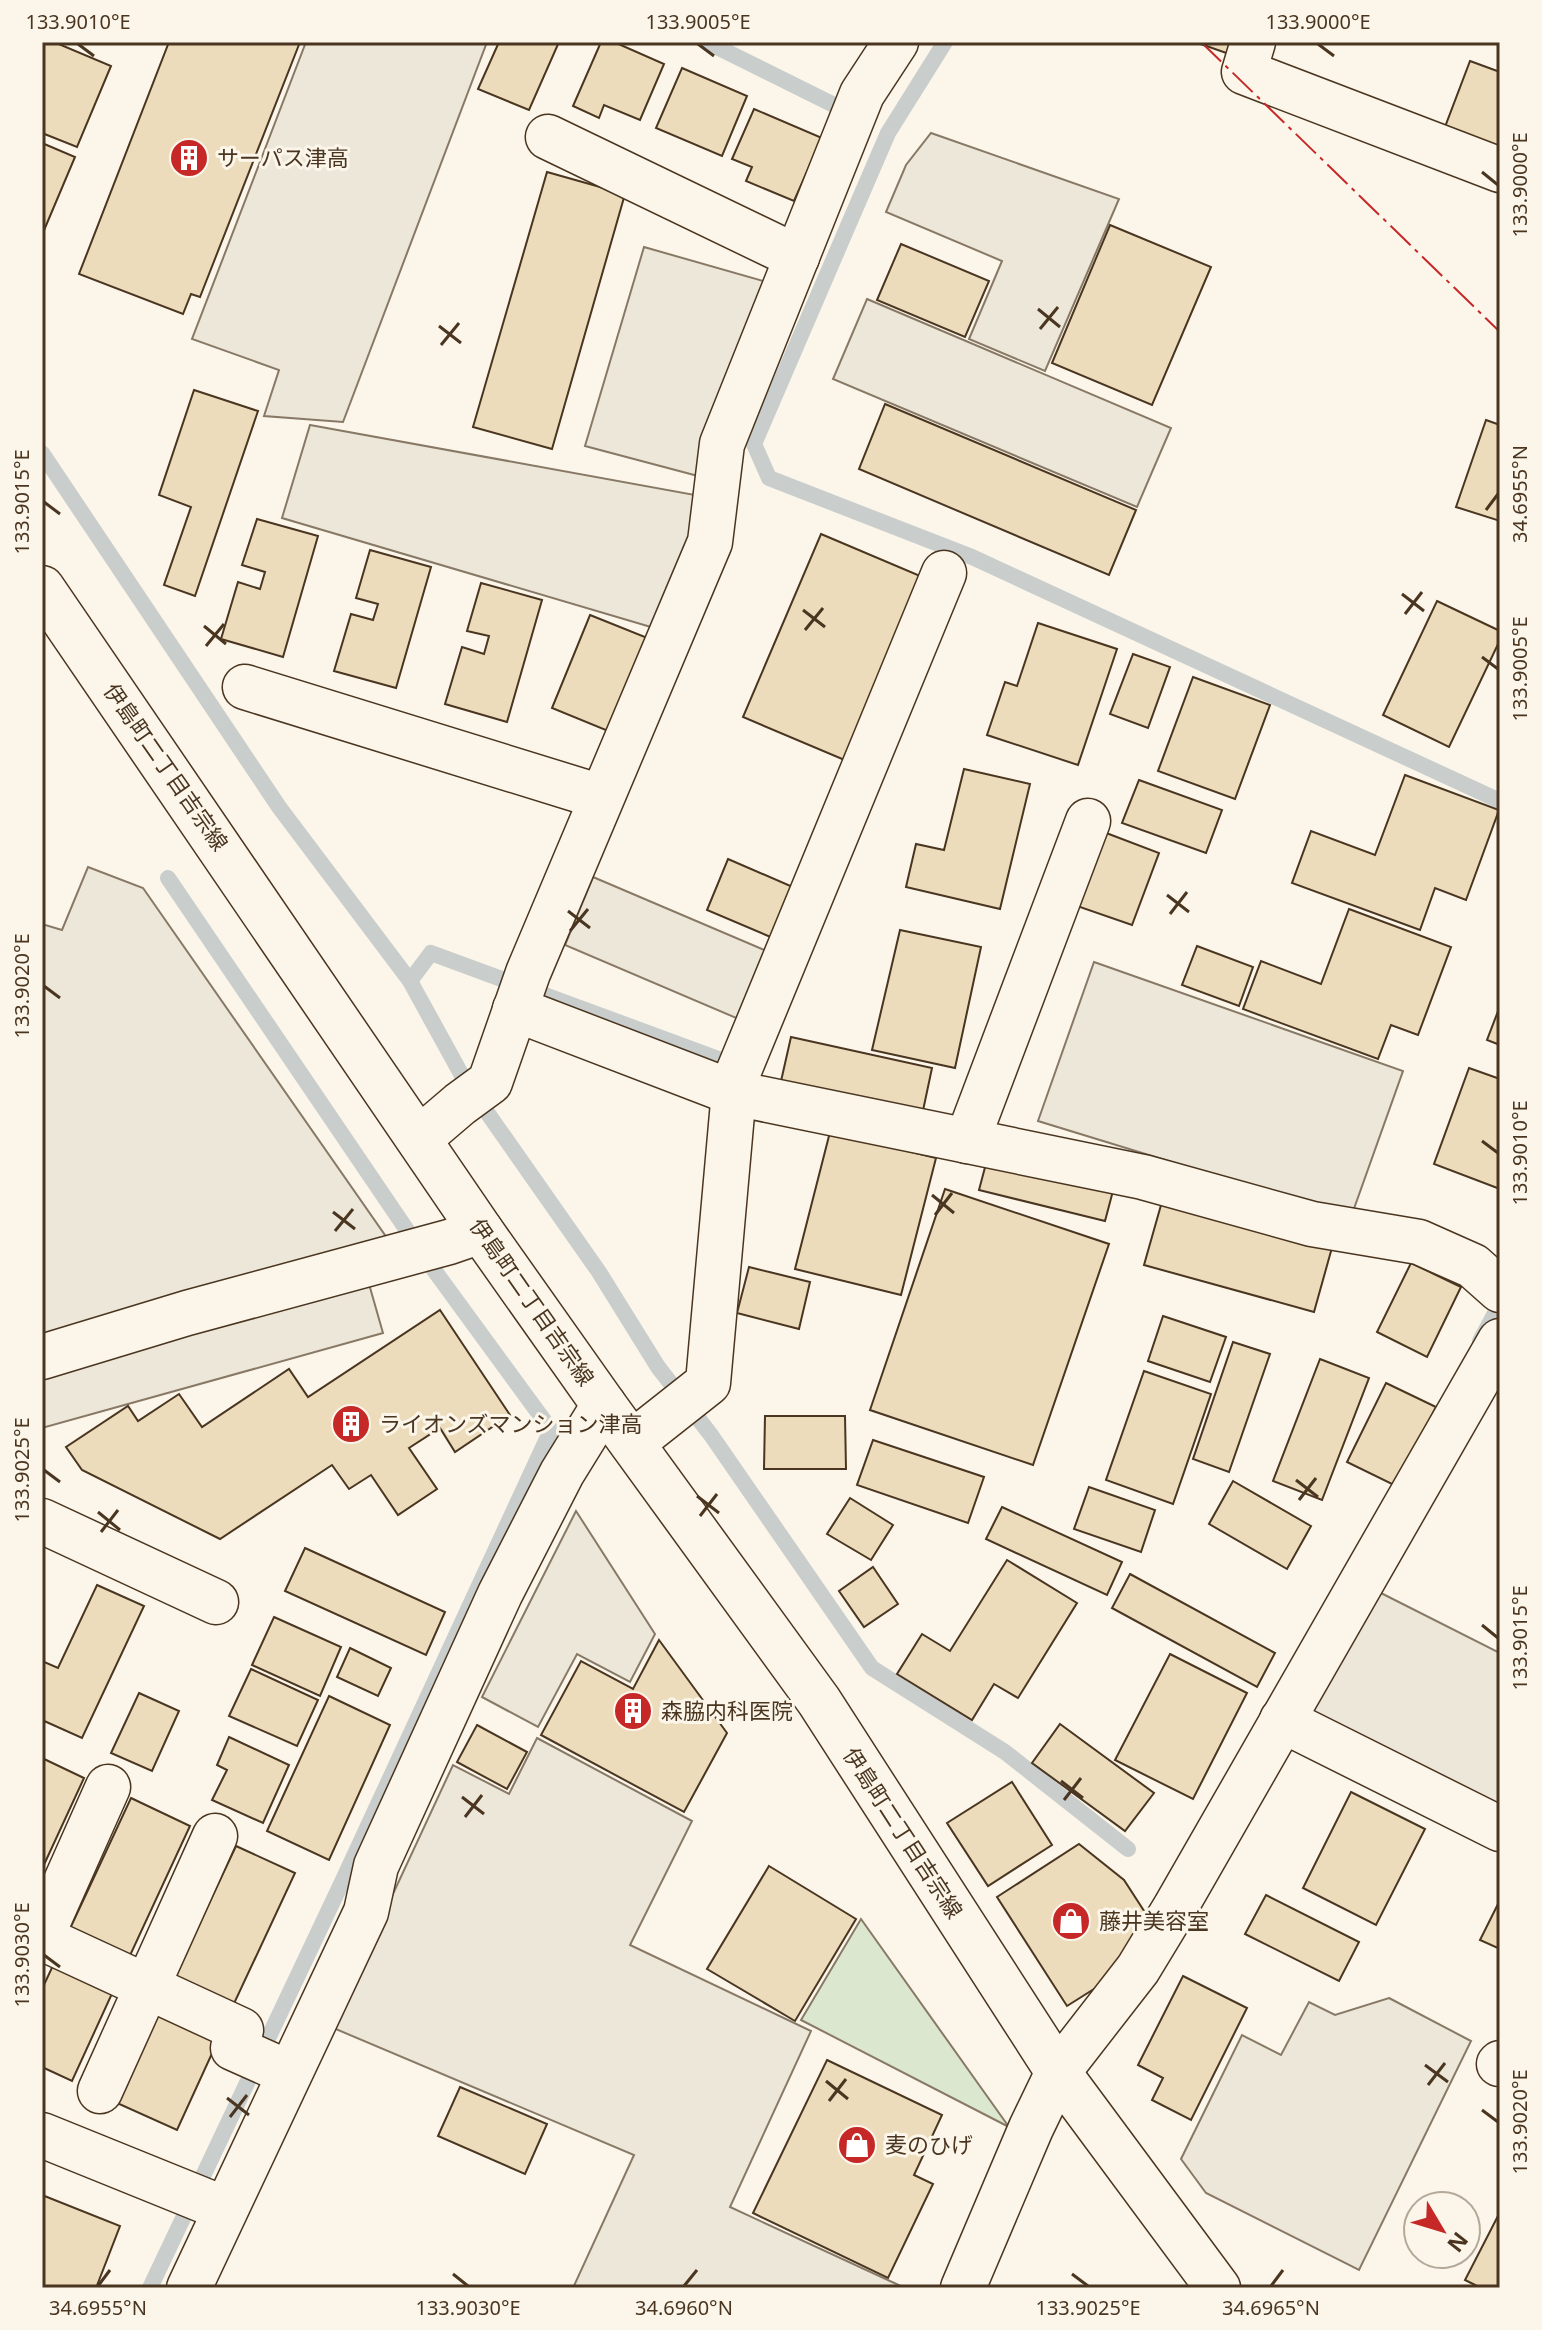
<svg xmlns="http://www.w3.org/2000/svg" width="1542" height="2330" font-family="'Noto Sans','Noto Sans JP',sans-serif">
  <rect width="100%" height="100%" fill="#fbf6e9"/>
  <path fill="#dce7d0" stroke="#887966" stroke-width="2" d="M 861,1919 L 1009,2127 L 801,2020 Z"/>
  <g fill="#ede7d9" stroke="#887966" stroke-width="2">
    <path d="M 306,42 L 487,42 L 343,422 L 264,416 L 279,370 L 192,339 Z"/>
    <path d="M 931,133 L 1119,199 L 1045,371 L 969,339 L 1002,261 L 886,212 L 906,165 Z"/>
    <path d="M 644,247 L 770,283 L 698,476 L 585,446 Z"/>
    <path d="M 867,299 L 1171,428 L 1137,507 L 833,379 Z"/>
    <path d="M 310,425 L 695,495 L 699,538 L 661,630 L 282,518 Z"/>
    <path d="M 88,867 L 143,888 L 387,1238 L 42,1336 L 42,924 L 62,930 Z"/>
    <path d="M 593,877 L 769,952 L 741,1020 L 565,945 Z"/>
    <path d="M 1094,962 L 1403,1071 L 1351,1217 L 1038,1121 Z"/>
    <path d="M 369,1284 L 383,1333 L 42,1428 L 42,1376 Z"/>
    <path d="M 576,1511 L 655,1634 L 630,1682 L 577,1654 L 538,1727 L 482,1697 Z"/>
    <path d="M 1371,1588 L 1500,1653 L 1500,1813 L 1307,1715 Z"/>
    <path d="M 537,1738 L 692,1821 L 630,1945 L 811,2031 L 730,2207 L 905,2288 L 573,2288 L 634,2155 L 331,2027 L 453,1765 L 509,1794 Z"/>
    <path d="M 1389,1998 L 1471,2041 L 1359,2270 L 1206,2193 L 1181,2159 L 1242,2035 L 1281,2055 L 1309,2002 L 1335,2015 Z"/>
  </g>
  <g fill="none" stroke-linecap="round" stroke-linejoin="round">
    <g stroke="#c9cecd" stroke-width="16">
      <path d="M 707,42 L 834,105"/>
      <path d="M 945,42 L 888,133 L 754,444 L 769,478 L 972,557 L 1500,801"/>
      <path d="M 42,453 L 279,807 L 410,981 L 465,1081 L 599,1272 L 658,1367 L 711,1435 L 872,1668 L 1005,1752 L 1128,1849"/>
      <path d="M 410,981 L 431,953 L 740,1067"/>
      <path d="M 1480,1341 L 1500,1304"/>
      <path d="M 150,2288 L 343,1880 L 551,1430 L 434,1270 L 168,878"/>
    </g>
  </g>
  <g fill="#ecdcbc" stroke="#4a3520" stroke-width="2">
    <path d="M 42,42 L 54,42 L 111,66 L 77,147 L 42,133 Z"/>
    <path d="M 169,42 L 300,42 L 200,297 L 191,294 L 183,314 L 79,274 Z"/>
    <path d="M 499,42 L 559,42 L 529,110 L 478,89 Z"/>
    <path d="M 601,42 L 614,42 L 664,64 L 640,120 L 604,105 L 599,118 L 573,106 Z"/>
    <path d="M 1195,42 L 1237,42 L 1232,55 Z"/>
    <path d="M 1470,61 L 1500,72 L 1500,147 L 1445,127 Z"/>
    <path d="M 682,68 L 747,96 L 722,156 L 656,128 Z"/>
    <path d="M 754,109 L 822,138 L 794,201 L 746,181 L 752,167 L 732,159 Z"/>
    <path d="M 42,143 L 75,157 L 42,235 Z"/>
    <path d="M 547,172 L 625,194 L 552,449 L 473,427 Z"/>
    <path d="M 1110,225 L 1211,267 L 1152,405 L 1052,363 Z"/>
    <path d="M 901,244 L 989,281 L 965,337 L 877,300 Z"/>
    <path d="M 194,390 L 258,411 L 195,596 L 164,585 L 191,507 L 159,495 Z"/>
    <path d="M 885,404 L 1136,510 L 1109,575 L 859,469 Z"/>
    <path d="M 1486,420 L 1500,425 L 1500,521 L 1456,507 Z"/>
    <path d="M 257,519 L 318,536 L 283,657 L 221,639 L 238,582 L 260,589 L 265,572 L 242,565 Z"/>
    <path d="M 821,534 L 932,581 L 854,764 L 743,717 Z"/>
    <path d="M 370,550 L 431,567 L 396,688 L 334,671 L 351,614 L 373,620 L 378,604 L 356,598 Z"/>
    <path d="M 481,583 L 542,600 L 507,722 L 445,704 L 462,647 L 484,654 L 489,636 L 467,631 Z"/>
    <path d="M 1437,601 L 1500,631 L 1500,640 L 1449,747 L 1383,715 Z"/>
    <path d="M 590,615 L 650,639 L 613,733 L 552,708 Z"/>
    <path d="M 1038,623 L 1117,649 L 1078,765 L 987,735 L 1005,682 L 1017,686 Z"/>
    <path d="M 1133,654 L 1170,667 L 1148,728 L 1110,714 Z"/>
    <path d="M 1193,677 L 1270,705 L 1235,799 L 1158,771 Z"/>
    <path d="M 964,769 L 1030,784 L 1000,909 L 906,887 L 916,844 L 944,850 Z"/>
    <path d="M 1405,775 L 1499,810 L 1466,900 L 1435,888 L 1420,930 L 1292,883 L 1311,831 L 1375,855 Z"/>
    <path d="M 1139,780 L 1222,810 L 1206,853 L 1122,823 Z"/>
    <path d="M 1101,831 L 1159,853 L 1132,925 L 1074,905 Z"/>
    <path d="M 728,859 L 802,891 L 780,941 L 707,910 Z"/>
    <path d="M 1349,909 L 1451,947 L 1418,1035 L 1391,1025 L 1378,1059 L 1243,1009 L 1261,961 L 1321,984 Z"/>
    <path d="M 900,930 L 981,947 L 955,1068 L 872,1050 Z"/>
    <path d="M 1197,946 L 1253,967 L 1239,1006 L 1182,985 Z"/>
    <path d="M 1500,1006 L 1500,1045 L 1487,1040 Z"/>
    <path d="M 791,1037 L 932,1068 L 921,1120 L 779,1090 Z"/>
    <path d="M 1469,1068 L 1500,1079 L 1500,1189 L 1434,1164 Z"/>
    <path d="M 830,1132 L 936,1158 L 901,1295 L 795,1269 Z"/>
    <path d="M 988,1156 L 1114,1187 L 1105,1221 L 979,1190 Z"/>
    <path d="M 945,1189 L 1109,1244 L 1033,1465 L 870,1410 Z"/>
    <path d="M 1163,1198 L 1333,1244 L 1314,1312 L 1144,1265 Z"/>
    <path d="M 1411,1263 L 1461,1287 L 1427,1357 L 1377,1332 Z"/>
    <path d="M 749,1267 L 810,1282 L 799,1329 L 737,1313 Z"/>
    <path d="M 440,1310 L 510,1415 L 455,1452 L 440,1428 L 409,1448 L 437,1489 L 398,1515 L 371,1475 L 349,1489 L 332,1465 L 220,1539 L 82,1470 L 66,1447 L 128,1406 L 138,1421 L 179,1394 L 202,1427 L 289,1369 L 308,1397 Z"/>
    <path d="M 1163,1316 L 1226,1337 L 1210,1382 L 1148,1361 Z"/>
    <path d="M 1233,1342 L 1270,1354 L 1229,1472 L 1193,1459 Z"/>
    <path d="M 1320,1359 L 1369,1378 L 1322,1500 L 1273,1481 Z"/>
    <path d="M 1144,1371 L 1211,1394 L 1173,1504 L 1106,1480 Z"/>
    <path d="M 1386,1383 L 1436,1407 L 1396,1486 L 1347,1462 Z"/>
    <path d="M 765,1416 L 845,1416 L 846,1469 L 764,1469 Z"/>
    <path d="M 873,1440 L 984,1477 L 968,1523 L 857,1485 Z"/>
    <path d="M 1233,1481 L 1311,1526 L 1287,1569 L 1209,1524 Z"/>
    <path d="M 1089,1487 L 1155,1510 L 1141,1552 L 1074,1529 Z"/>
    <path d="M 850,1498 L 893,1525 L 871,1560 L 827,1534 Z"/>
    <path d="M 1002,1507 L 1122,1562 L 1107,1595 L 986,1539 Z"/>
    <path d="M 305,1548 L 445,1612 L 426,1655 L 285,1591 Z"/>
    <path d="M 1007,1560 L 1077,1603 L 1018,1698 L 994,1684 L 972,1720 L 897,1674 L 922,1634 L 950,1651 Z"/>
    <path d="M 873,1567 L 898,1604 L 864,1627 L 839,1591 Z"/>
    <path d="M 1130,1574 L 1275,1653 L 1257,1687 L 1112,1608 Z"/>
    <path d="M 97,1585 L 144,1606 L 82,1738 L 42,1720 L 42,1661 L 58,1668 Z"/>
    <path d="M 274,1617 L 341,1647 L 320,1696 L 252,1665 Z"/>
    <path d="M 659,1640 L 727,1733 L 684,1812 L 541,1735 L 581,1661 L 633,1689 Z"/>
    <path d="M 350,1648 L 391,1668 L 378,1696 L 337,1677 Z"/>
    <path d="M 1170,1654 L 1247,1693 L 1193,1799 L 1115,1760 Z"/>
    <path d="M 251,1669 L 318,1700 L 297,1746 L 229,1716 Z"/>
    <path d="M 139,1693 L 179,1711 L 152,1771 L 111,1753 Z"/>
    <path d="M 329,1696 L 390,1725 L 329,1860 L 267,1831 Z"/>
    <path d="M 1060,1724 L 1154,1793 L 1125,1831 L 1032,1763 Z"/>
    <path d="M 477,1725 L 527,1752 L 507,1789 L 457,1762 Z"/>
    <path d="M 229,1737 L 289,1765 L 263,1823 L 212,1800 L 227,1770 L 217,1765 Z"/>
    <path d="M 42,1758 L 84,1778 L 42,1869 Z"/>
    <path d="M 1012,1782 L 1052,1845 L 988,1886 L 947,1823 Z"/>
    <path d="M 1351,1792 L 1425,1829 L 1376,1925 L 1303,1888 Z"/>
    <path d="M 131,1798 L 190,1826 L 127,1962 L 67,1935 Z"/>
    <path d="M 1079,1844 L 1124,1880 L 1148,1917 L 1113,1977 L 1067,2006 L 997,1897 Z"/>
    <path d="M 236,1846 L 295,1873 L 231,2010 L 172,1982 Z"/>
    <path d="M 769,1866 L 856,1919 L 795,2021 L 707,1969 Z"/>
    <path d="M 1266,1895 L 1359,1942 L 1339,1981 L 1245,1934 Z"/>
    <path d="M 1500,1900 L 1500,1949 L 1480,1940 Z"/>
    <path d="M 56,1959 L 115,1987 L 72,2081 L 42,2067 L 42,1989 Z"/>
    <path d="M 1183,1976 L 1247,2008 L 1191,2120 L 1152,2100 L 1163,2078 L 1138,2065 Z"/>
    <path d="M 160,2008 L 220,2036 L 177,2130 L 117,2103 Z"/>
    <path d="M 827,2060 L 942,2115 L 914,2175 L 933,2184 L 888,2278 L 753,2213 Z"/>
    <path d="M 460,2087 L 547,2124 L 525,2174 L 438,2136 Z"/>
    <path d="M 42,2195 L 120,2226 L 96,2288 L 42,2288 Z"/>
    <path d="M 1500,2212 L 1500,2288 L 1481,2288 L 1465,2280 Z"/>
  </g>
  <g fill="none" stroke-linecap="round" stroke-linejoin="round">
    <defs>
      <g id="minor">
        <path d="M 1253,42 L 1244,72 L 1500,170"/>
        <path d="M 548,137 L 797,257"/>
        <path d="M 42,588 L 481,1231 L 604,1405 L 819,1701 L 1058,2072 L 1218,2288"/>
        <path d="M 245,687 L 601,797"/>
        <path d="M 515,1009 L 734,1093 L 1143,1177 L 1312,1224 L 1419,1242 L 1473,1266 L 1500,1290"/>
        <path d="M 419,1139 L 460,1104 L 490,1082 L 528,973 L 710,542 L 722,444 L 862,94 L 896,42"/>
        <path d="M 967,1141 L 1088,821"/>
        <path d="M 42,1357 L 187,1313 L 449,1242 L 481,1231"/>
        <path d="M 632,1443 L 708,1383 L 735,1080 L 944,573"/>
        <path d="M 42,1521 L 216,1602"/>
        <path d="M 1282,1720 L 1500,1829"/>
        <path d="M 42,1935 L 108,1787"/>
        <path d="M 42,1938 L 241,2030 L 233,2048 L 289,2073"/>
        <path d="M 1499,2064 L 1500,2063"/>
        <path d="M 100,2091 L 215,1836"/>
        <path d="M 42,2135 L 225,2209"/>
        <path d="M 189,2288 L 366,1912 L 376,1866 L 500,1594 L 562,1473 L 604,1405"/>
        <path d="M 963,2288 L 1031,2128 L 1058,2072 L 1138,1969 L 1175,1908 L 1500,1341"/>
      </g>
    </defs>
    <use href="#minor" stroke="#4a3520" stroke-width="47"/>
    <use href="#minor" stroke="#fbf6e9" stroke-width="44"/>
    <path stroke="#c62828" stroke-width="2" stroke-dasharray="28 6 4 6" stroke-linecap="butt" d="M 1201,42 L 1500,332"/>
  </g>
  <path fill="none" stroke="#4a3520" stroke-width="3" d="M 78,44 L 94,56M 698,44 L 714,56M 1318,44 L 1334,56M 1482,172 L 1498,185M 1038,309 L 1060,327M 439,326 L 461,343M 1040,329 L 1058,307M 441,345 L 459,323M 44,502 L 60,514M 1486,510 L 1498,494M 1402,594 L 1424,611M 803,610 L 825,627M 1405,614 L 1422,592M 204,626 L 226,644M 805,630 L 823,608M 206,646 L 224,624M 1482,657 L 1498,669M 1167,895 L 1189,912M 568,911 L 590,928M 1170,914 L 1187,892M 570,931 L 588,909M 44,986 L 60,998M 1482,1141 L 1498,1153M 932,1195 L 954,1213M 333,1212 L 355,1229M 935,1215 L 952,1193M 335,1231 L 353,1209M 44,1470 L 60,1482M 1296,1480 L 1318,1497M 697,1496 L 719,1513M 1299,1500 L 1316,1478M 98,1512 L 120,1530M 700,1516 L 717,1494M 101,1532 L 118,1510M 1482,1625 L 1498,1638M 1061,1781 L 1083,1798M 462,1797 L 484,1814M 1064,1800 L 1081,1778M 465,1817 L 482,1795M 44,1955 L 60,1967M 1425,2065 L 1448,2082M 826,2081 L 848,2099M 1428,2085 L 1445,2063M 227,2098 L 249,2115M 829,2101 L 846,2079M 1482,2110 L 1498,2122M 230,2117 L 247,2095M 453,2274 L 468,2286M 1072,2274 L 1088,2286M 98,2286 L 110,2270M 684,2286 L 697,2270M 1271,2286 L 1283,2270"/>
  <defs>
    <symbol id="building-disc" viewBox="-11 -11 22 22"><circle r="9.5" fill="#c62828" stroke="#fbf6e9"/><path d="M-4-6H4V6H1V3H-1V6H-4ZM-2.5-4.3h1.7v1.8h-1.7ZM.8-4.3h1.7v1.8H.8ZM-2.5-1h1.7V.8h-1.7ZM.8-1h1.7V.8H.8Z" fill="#fff"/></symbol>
    <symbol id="shop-disc" viewBox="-11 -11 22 22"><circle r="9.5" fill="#c62828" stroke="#fbf6e9"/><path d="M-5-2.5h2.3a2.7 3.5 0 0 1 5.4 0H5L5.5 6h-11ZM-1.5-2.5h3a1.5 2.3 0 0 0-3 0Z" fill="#fff"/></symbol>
  </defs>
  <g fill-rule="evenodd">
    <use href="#building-disc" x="167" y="136" width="44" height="44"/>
    <use href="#building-disc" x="329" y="1402" width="44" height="44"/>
    <use href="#building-disc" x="611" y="1689" width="44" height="44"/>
    <use href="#shop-disc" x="1049" y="1899" width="44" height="44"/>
    <use href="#shop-disc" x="835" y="2123" width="44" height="44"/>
  </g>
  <g text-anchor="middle" stroke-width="6" stroke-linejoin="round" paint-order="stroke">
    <g font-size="22" fill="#4a3520" stroke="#fbf6e9" text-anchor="start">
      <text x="217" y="166">サーパス津高</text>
      <text x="379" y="1432">ライオンズマンション津高</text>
      <text x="661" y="1719">森脇内科医院</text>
      <text x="1099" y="1929">藤井美容室</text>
      <text x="885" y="2153">麦のひげ</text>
    </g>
    <g font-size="22" fill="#4a3520" stroke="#fbf6e9">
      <text transform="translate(166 767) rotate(55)" y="8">伊島町二丁目吉宗線</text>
      <text transform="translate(532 1302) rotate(55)" y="8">伊島町二丁目吉宗線</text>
      <text transform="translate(903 1833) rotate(57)" y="8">伊島町二丁目吉宗線</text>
    </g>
  </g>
  <rect width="1542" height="2330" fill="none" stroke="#fbf6e9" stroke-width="88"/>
  <g transform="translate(1442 2230) rotate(128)"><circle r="38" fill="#fbf6e9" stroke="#b4a999" stroke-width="2"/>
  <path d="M0-6L14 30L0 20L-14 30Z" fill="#c62828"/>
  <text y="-12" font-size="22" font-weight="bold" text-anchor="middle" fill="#4a3520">N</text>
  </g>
  <rect x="44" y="44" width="1454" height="2242" fill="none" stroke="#4a3520" stroke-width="3"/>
  <g font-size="20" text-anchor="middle" fill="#4a3520">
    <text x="78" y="29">133.9010°E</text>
    <text x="698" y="29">133.9005°E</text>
    <text x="1318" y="29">133.9000°E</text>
    <text transform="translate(1520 185) rotate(-90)" y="7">133.9000°E</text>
    <text transform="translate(1520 494) rotate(-90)" y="7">34.6955°N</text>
    <text transform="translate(22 502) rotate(-90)" y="7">133.9015°E</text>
    <text transform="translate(1520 669) rotate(-90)" y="7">133.9005°E</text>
    <text transform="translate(22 986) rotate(-90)" y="7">133.9020°E</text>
    <text transform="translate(1520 1153) rotate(-90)" y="7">133.9010°E</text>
    <text transform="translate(22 1470) rotate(-90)" y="7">133.9025°E</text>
    <text transform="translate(1520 1638) rotate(-90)" y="7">133.9015°E</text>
    <text transform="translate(22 1955) rotate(-90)" y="7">133.9030°E</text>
    <text transform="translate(1520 2122) rotate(-90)" y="7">133.9020°E</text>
    <text x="98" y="2315">34.6955°N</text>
    <text x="468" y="2315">133.9030°E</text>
    <text x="684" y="2315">34.6960°N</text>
    <text x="1088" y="2315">133.9025°E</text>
    <text x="1271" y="2315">34.6965°N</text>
  </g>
</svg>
